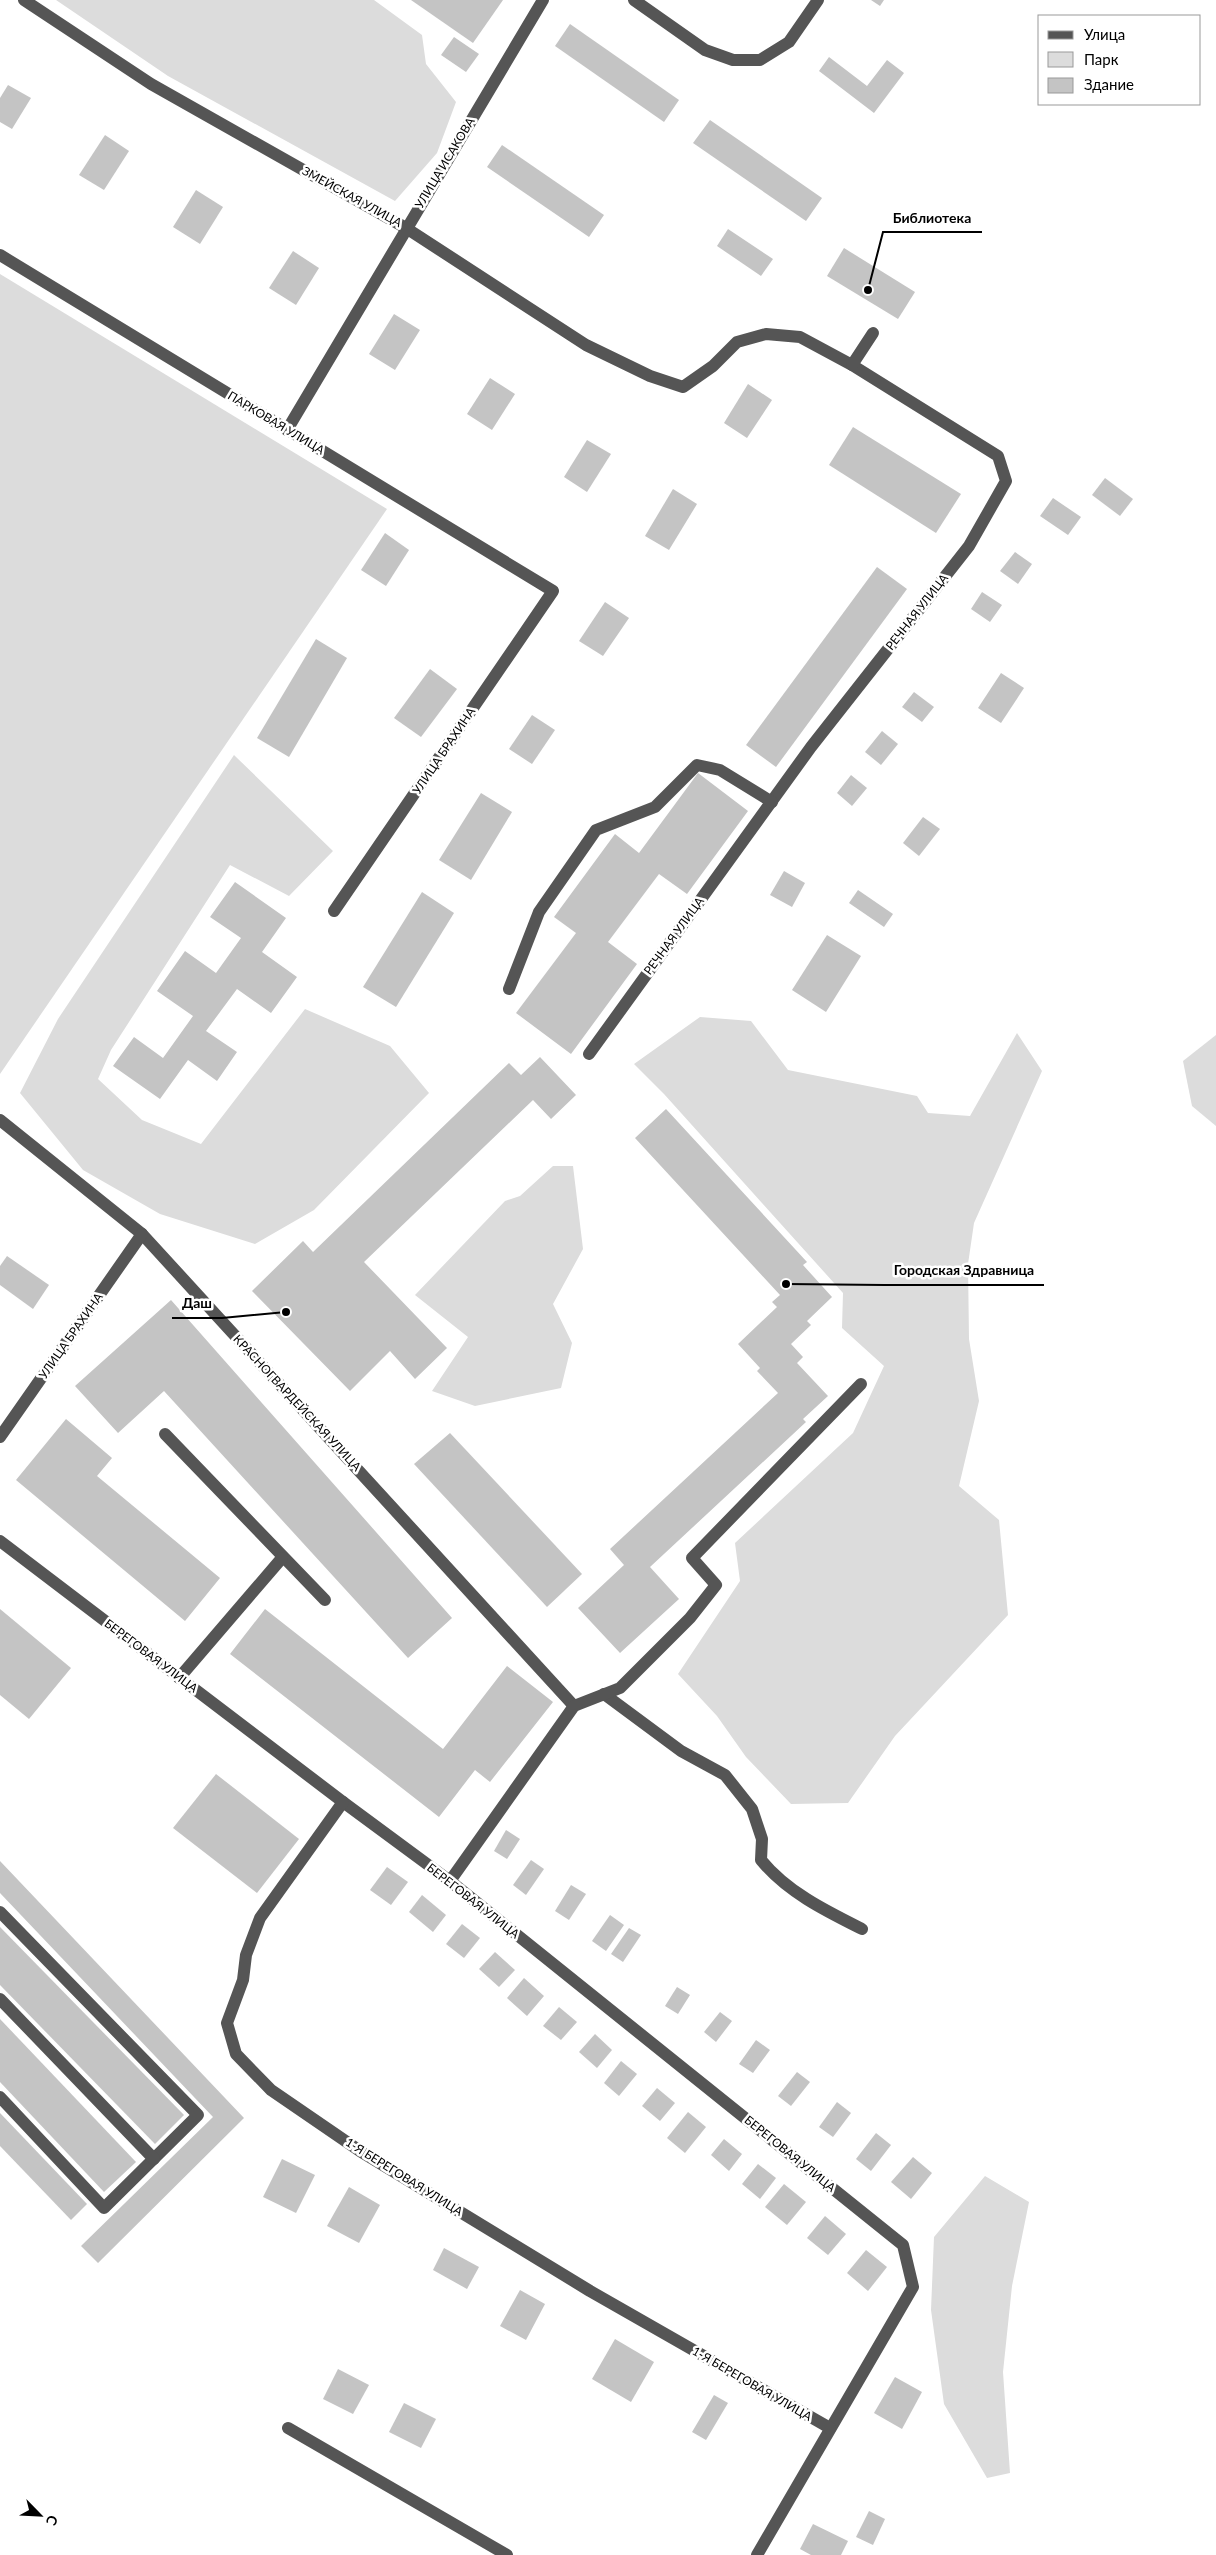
<svg xmlns="http://www.w3.org/2000/svg" width="1216" height="2555" font-family="Lato,sans-serif">
  <rect width="100%" height="100%" fill="#fff"/>
  <g fill="#dcdcdc">
    <path d="M 56,0 L 374,0 L 422,35 L 426,64 L 456,102 L 437,153 L 395,201 L 168,76 Z"/>
    <path d="M 0,274 L 387,509 L 0,1074 Z"/>
    <path d="M 234,755 L 333,851 L 289,896 L 230,865 L 111,1050 L 98,1079 L 142,1120 L 201,1144 L 305,1009 L 390,1046 L 429,1093 L 314,1210 L 255,1244 L 160,1214 L 83,1170 L 20,1093 L 58,1019 Z"/>
    <path d="M 700,1017 L 751,1021 L 788,1070 L 917,1096 L 928,1113 L 970,1116 L 1017,1033 L 1042,1071 L 974,1223 L 968,1264 L 969,1339 L 979,1401 L 959,1486 L 999,1520 L 1008,1615 L 895,1736 L 848,1803 L 791,1804 L 746,1757 L 717,1716 L 678,1674 L 740,1581 L 735,1543 L 853,1433 L 884,1366 L 842,1328 L 843,1293 L 664,1094 L 634,1064 Z"/>
    <path d="M 1216,1035 L 1216,1126 L 1192,1106 L 1183,1061 Z"/>
    <path d="M 553,1166 L 573,1166 L 583,1249 L 553,1304 L 572,1343 L 561,1388 L 475,1406 L 432,1391 L 468,1337 L 415,1295 L 505,1201 L 520,1196 Z"/>
    <path d="M 985,2176 L 1029,2202 L 1012,2286 L 1003,2372 L 1010,2473 L 987,2478 L 944,2404 L 931,2310 L 934,2237 Z"/>
  </g>
  <g fill="#c4c4c4">
    <path d="M 411,0 L 503,0 L 473,43 Z"/>
    <path d="M 871,0 L 884,0 L 880,6 Z"/>
    <path d="M 570,24 L 679,100 L 664,122 L 555,46 Z"/>
    <path d="M 454,37 L 479,54 L 466,72 L 441,55 Z"/>
    <path d="M 829,57 L 867,86 L 887,60 L 904,73 L 874,113 L 819,71 Z"/>
    <path d="M 8,85 L 31,98 L 12,129 L 0,122 L 0,98 Z"/>
    <path d="M 710,120 L 822,198 L 806,221 L 693,143 Z"/>
    <path d="M 105,135 L 129,151 L 104,190 L 79,175 Z"/>
    <path d="M 502,145 L 604,215 L 589,237 L 487,167 Z"/>
    <path d="M 196,190 L 223,207 L 200,244 L 173,227 Z"/>
    <path d="M 728,229 L 773,259 L 761,276 L 717,246 Z"/>
    <path d="M 844,248 L 915,292 L 898,319 L 827,276 Z"/>
    <path d="M 293,251 L 319,268 L 296,305 L 269,288 Z"/>
    <path d="M 394,314 L 420,330 L 395,370 L 369,354 Z"/>
    <path d="M 490,378 L 515,394 L 492,430 L 467,414 Z"/>
    <path d="M 748,384 L 772,400 L 747,438 L 724,423 Z"/>
    <path d="M 853,427 L 961,494 L 936,533 L 829,465 Z"/>
    <path d="M 587,440 L 611,454 L 587,492 L 564,477 Z"/>
    <path d="M 1105,478 L 1133,499 L 1120,516 L 1092,495 Z"/>
    <path d="M 673,489 L 697,504 L 669,550 L 645,536 Z"/>
    <path d="M 1053,498 L 1081,517 L 1068,535 L 1040,516 Z"/>
    <path d="M 385,533 L 409,550 L 386,586 L 361,570 Z"/>
    <path d="M 1015,552 L 1032,564 L 1018,584 L 1000,571 Z"/>
    <path d="M 877,567 L 907,589 L 776,767 L 746,745 Z"/>
    <path d="M 982,592 L 1002,605 L 990,622 L 971,609 Z"/>
    <path d="M 605,602 L 629,618 L 603,656 L 579,641 Z"/>
    <path d="M 316,639 L 347,658 L 289,757 L 257,738 Z"/>
    <path d="M 430,669 L 457,689 L 421,737 L 394,718 Z"/>
    <path d="M 1001,673 L 1024,688 L 1001,723 L 978,708 Z"/>
    <path d="M 914,692 L 934,707 L 922,722 L 902,707 Z"/>
    <path d="M 532,715 L 555,730 L 532,764 L 509,749 Z"/>
    <path d="M 882,731 L 898,744 L 881,765 L 865,752 Z"/>
    <path d="M 698,773 L 748,811 L 687,894 L 659,874 L 608,942 L 637,964 L 571,1054 L 516,1013 L 576,933 L 554,917 L 615,834 L 639,853 Z"/>
    <path d="M 851,775 L 867,788 L 852,806 L 837,793 Z"/>
    <path d="M 481,793 L 512,812 L 471,880 L 439,860 Z"/>
    <path d="M 923,817 L 940,829 L 919,856 L 903,843 Z"/>
    <path d="M 784,871 L 805,883 L 792,907 L 770,895 Z"/>
    <path d="M 235,882 L 286,918 L 262,952 L 297,977 L 271,1013 L 237,989 L 206,1031 L 237,1052 L 217,1081 L 188,1060 L 160,1099 L 113,1066 L 134,1037 L 163,1058 L 193,1016 L 157,991 L 185,951 L 216,973 L 241,938 L 210,917 Z"/>
    <path d="M 858,890 L 893,914 L 884,927 L 849,903 Z"/>
    <path d="M 422,892 L 454,913 L 396,1007 L 363,987 Z"/>
    <path d="M 827,935 L 861,956 L 826,1012 L 792,990 Z"/>
    <path d="M 540,1057 L 576,1095 L 551,1119 L 533,1100 L 364,1262 L 447,1348 L 415,1379 L 390,1351 L 350,1391 L 252,1291 L 303,1241 L 313,1252 L 509,1063 L 521,1075 Z"/>
    <path d="M 666,1109 L 807,1262 L 803,1265 L 832,1297 L 807,1321 L 811,1325 L 791,1344 L 803,1357 L 797,1363 L 828,1396 L 803,1419 L 806,1422 L 650,1567 L 679,1599 L 620,1653 L 578,1608 L 624,1565 L 610,1549 L 778,1393 L 757,1371 L 760,1368 L 738,1344 L 777,1307 L 772,1302 L 780,1295 L 635,1138 Z"/>
    <path d="M 7,1256 L 49,1285 L 33,1309 L 0,1285 L 0,1266 Z"/>
    <path d="M 171,1300 L 452,1618 L 408,1658 L 164,1391 L 118,1433 L 75,1386 Z"/>
    <path d="M 66,1419 L 112,1458 L 97,1476 L 220,1578 L 185,1621 L 16,1480 Z"/>
    <path d="M 450,1433 L 582,1574 L 547,1607 L 414,1464 Z"/>
    <path d="M 0,1609 L 71,1668 L 29,1719 L 0,1695 Z"/>
    <path d="M 265,1609 L 443,1749 L 507,1666 L 553,1702 L 490,1782 L 475,1770 L 439,1817 L 230,1654 Z"/>
    <path d="M 216,1774 L 299,1839 L 257,1893 L 173,1828 Z"/>
    <path d="M 506,1830 L 520,1839 L 507,1859 L 494,1851 Z"/>
    <path d="M 531,1860 L 544,1869 L 526,1895 L 513,1885 Z"/>
    <path d="M 0,1861 L 244,2118 L 98,2263 L 81,2246 L 213,2117 L 0,1893 Z"/>
    <path d="M 387,1867 L 408,1882 L 391,1905 L 370,1890 Z"/>
    <path d="M 571,1885 L 586,1894 L 569,1920 L 555,1911 Z"/>
    <path d="M 422,1895 L 446,1915 L 433,1932 L 409,1912 Z"/>
    <path d="M 610,1915 L 624,1925 L 606,1951 L 592,1941 Z"/>
    <path d="M 462,1924 L 480,1938 L 464,1958 L 446,1944 Z"/>
    <path d="M 0,1927 L 184,2115 L 155,2144 L 0,1985 Z"/>
    <path d="M 629,1928 L 641,1935 L 623,1962 L 611,1954 Z"/>
    <path d="M 495,1952 L 515,1970 L 499,1987 L 479,1969 Z"/>
    <path d="M 524,1978 L 544,1996 L 527,2016 L 507,1998 Z"/>
    <path d="M 677,1987 L 690,1995 L 678,2014 L 665,2006 Z"/>
    <path d="M 559,2007 L 577,2022 L 561,2040 L 543,2026 Z"/>
    <path d="M 720,2012 L 732,2021 L 716,2042 L 704,2032 Z"/>
    <path d="M 0,2019 L 136,2162 L 104,2192 L 0,2082 Z"/>
    <path d="M 595,2034 L 612,2050 L 597,2068 L 579,2052 Z"/>
    <path d="M 756,2040 L 770,2050 L 753,2073 L 739,2064 Z"/>
    <path d="M 621,2061 L 637,2074 L 619,2096 L 604,2083 Z"/>
    <path d="M 797,2072 L 810,2082 L 791,2106 L 778,2096 Z"/>
    <path d="M 657,2088 L 675,2103 L 660,2121 L 642,2106 Z"/>
    <path d="M 837,2102 L 851,2113 L 833,2137 L 819,2127 Z"/>
    <path d="M 688,2112 L 706,2127 L 685,2153 L 667,2138 Z"/>
    <path d="M 0,2113 L 87,2204 L 71,2220 L 0,2146 Z"/>
    <path d="M 876,2133 L 891,2145 L 871,2171 L 856,2159 Z"/>
    <path d="M 724,2139 L 742,2154 L 729,2171 L 711,2155 Z"/>
    <path d="M 913,2157 L 932,2173 L 911,2199 L 891,2182 Z"/>
    <path d="M 282,2159 L 315,2175 L 296,2213 L 263,2197 Z"/>
    <path d="M 758,2164 L 776,2178 L 760,2199 L 742,2184 Z"/>
    <path d="M 784,2184 L 806,2202 L 787,2225 L 765,2207 Z"/>
    <path d="M 349,2187 L 380,2205 L 359,2243 L 327,2226 Z"/>
    <path d="M 825,2216 L 846,2234 L 828,2255 L 807,2238 Z"/>
    <path d="M 444,2248 L 479,2267 L 467,2289 L 433,2270 Z"/>
    <path d="M 866,2250 L 887,2267 L 868,2291 L 847,2273 Z"/>
    <path d="M 520,2290 L 545,2304 L 526,2340 L 500,2326 Z"/>
    <path d="M 615,2339 L 654,2362 L 631,2402 L 592,2379 Z"/>
    <path d="M 338,2369 L 369,2385 L 353,2414 L 323,2399 Z"/>
    <path d="M 895,2377 L 922,2392 L 902,2429 L 874,2413 Z"/>
    <path d="M 714,2395 L 728,2403 L 706,2440 L 692,2432 Z"/>
    <path d="M 404,2403 L 436,2419 L 421,2448 L 389,2432 Z"/>
    <path d="M 869,2511 L 885,2519 L 873,2545 L 856,2537 Z"/>
    <path d="M 813,2524 L 848,2541 L 841,2555 L 811,2555 L 800,2549 Z"/>
  </g>
  <g fill="none" stroke-linecap="round" stroke-linejoin="round">
    <g stroke="#555" stroke-width="12">
      <path d="M 24,0 L 151,84 L 406,228 L 586,345 L 650,376 L 683,387 L 713,366 L 737,342 L 766,334 L 800,337 L 852,365 L 998,456 L 1006,481 L 969,546 L 811,747 L 589,1054"/>
      <path d="M 634,0 L 705,50 L 733,60 L 760,60 L 789,42 L 818,0"/>
      <path d="M 0,255 L 553,591 L 334,911"/>
      <path d="M 852,365 L 873,333"/>
      <path d="M 287,430 L 543,0"/>
      <path d="M 509,989 L 539,912 L 596,830 L 655,807 L 697,765 L 720,770 L 772,802"/>
      <path d="M 0,1120 L 142,1234 L 574,1706"/>
      <path d="M 165,1434 L 325,1600"/>
      <path d="M 0,1437 L 142,1234"/>
      <path d="M 0,1541 L 343,1802 L 450,1881 L 903,2245 L 913,2287 L 757,2555"/>
      <path d="M 179,1678 L 282,1558"/>
      <path d="M 604,1694 L 681,1751 L 725,1775 L 752,1809 L 762,1839 L 761,1860 C 787,1892 826,1911 862,1929"/>
      <path d="M 343,1802 L 260,1918 L 246,1955 L 243,1980 L 227,2023 L 236,2054 L 271,2090 L 360,2151 L 590,2291 L 830,2428"/>
      <path d="M 450,1881 L 574,1706 L 620,1688 L 690,1618 L 716,1585 L 692,1558 L 861,1384"/>
      <path d="M 0,1912 L 198,2115 L 104,2208 L 0,2097"/>
      <path d="M 0,1999 L 154,2159"/>
      <path d="M 288,2428 L 507,2555"/>
    </g>
  </g>
  <g text-anchor="middle" stroke-width="5" stroke-linejoin="round" paint-order="stroke">
    <g font-size="12" fill="#000" stroke="#fff">
      <text transform="translate(445 163) rotate(-59)" y="4">УЛИЦА ИСАКОВА</text>
      <text transform="translate(352 197) rotate(29)" y="4">ЗМЕЙСКАЯ УЛИЦА</text>
      <text transform="translate(276 423) rotate(31)" y="4">ПАРКОВАЯ УЛИЦА</text>
      <text transform="translate(917 612) rotate(-52)" y="4">РЕЧНАЯ УЛИЦА</text>
      <text transform="translate(444 751) rotate(-56)" y="4">УЛИЦА БРАХИНА</text>
      <text transform="translate(674 936) rotate(-54)" y="4">РЕЧНАЯ УЛИЦА</text>
      <text transform="translate(71 1336) rotate(-55)" y="4">УЛИЦА БРАХИНА</text>
      <text transform="translate(297 1403) rotate(47)" y="4">КРАСНОГВАРДЕЙСКАЯ УЛИЦА</text>
      <text transform="translate(151 1656) rotate(37)" y="4">БЕРЕГОВАЯ УЛИЦА</text>
      <text transform="translate(473 1901) rotate(38)" y="4">БЕРЕГОВАЯ УЛИЦА</text>
      <text transform="translate(790 2154) rotate(39)" y="4">БЕРЕГОВАЯ УЛИЦА</text>
      <text transform="translate(404 2177) rotate(32)" y="4">1-Я БЕРЕГОВАЯ УЛИЦА</text>
      <text transform="translate(752 2384) rotate(30)" y="4">1-Я БЕРЕГОВАЯ УЛИЦА</text>
    </g>
  </g>
  <path fill="none" stroke="#000" stroke-width="2" d="M868 290L883 232H982M786 1284L884 1285H1044M286 1312L222 1318H172"/>
  <g fill="#000" stroke="#fff" stroke-width="2">
    <circle cx="868" cy="290" r="5"/>
    <circle cx="786" cy="1284" r="5"/>
    <circle cx="286" cy="1312" r="5"/>
  </g>
  <g font-size="14" text-anchor="middle" font-weight="bold" fill="#000" stroke="#fff" stroke-width="5" stroke-linejoin="round" paint-order="stroke">
    <text x="932" y="223">Библиотека</text>
    <text x="964" y="1275">Городская Здравница</text>
    <text x="197" y="1308">Даш</text>
  </g>
  <rect x="1038" y="15" width="162" height="90" fill="#ffffff" stroke="#999999"/>
  <rect x="1048" y="31" width="25" height="8" fill="#555555" stroke="#999999"/>
  <text x="1084" y="40" font-size="15" fill="#000000">Улица</text>
  <rect x="1048" y="52" width="25" height="15" fill="#dcdcdc" stroke="#999999"/>
  <text x="1084" y="65" font-size="15" fill="#000000">Парк</text>
  <rect x="1048" y="78" width="25" height="15" fill="#c4c4c4" stroke="#999999"/>
  <text x="1084" y="90" font-size="15" fill="#000000">Здание</text>
  <g transform="translate(40 2515) rotate(114)" stroke="#ffffff" stroke-width="4" paint-order="stroke">
  <path d="M0-4L9 19L0 12L-9 19Z" fill="#000000"/>
  <text y="-8" font-size="14" font-weight="bold" text-anchor="middle" fill="#000000">С</text>
  </g>
</svg>
